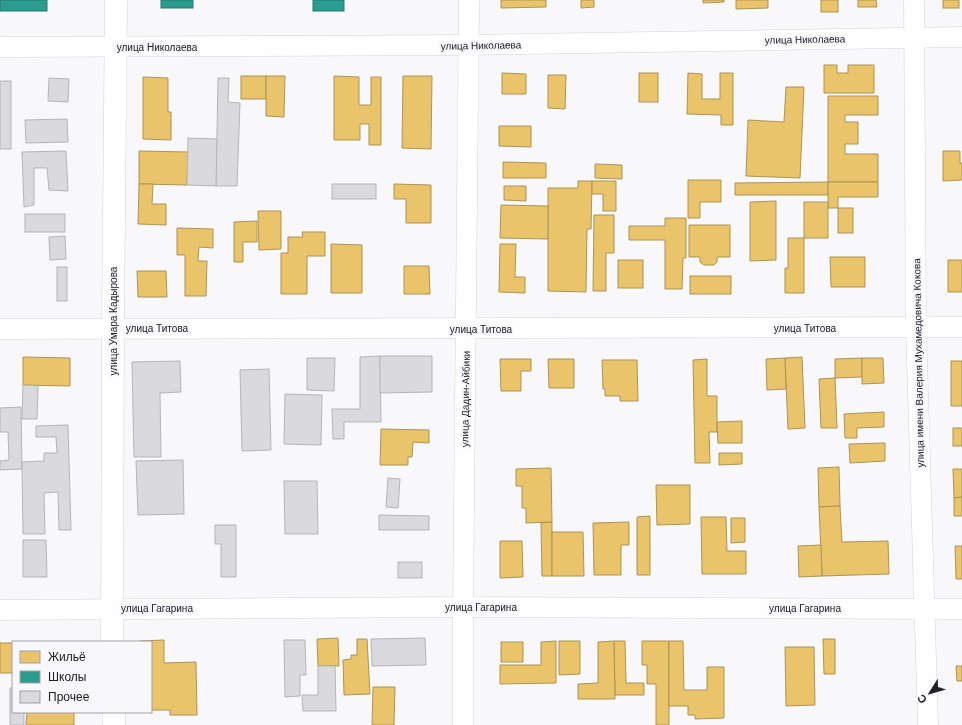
<svg xmlns="http://www.w3.org/2000/svg" width="962" height="725" font-family="Helvetica,sans-serif">
  <rect width="100%" height="100%" fill="#f8f8fb"/>
  <g fill="#e9c46a" stroke="#ad9355">
    <path d="M 501,0 L 546,0 L 546,7 L 501,8 Z"/>
    <path d="M 581,0 L 594,0 L 594,7 L 581,8 Z"/>
    <path d="M 703,0 L 724,0 L 724,2 L 703,3 Z"/>
    <path d="M 736,0 L 768,0 L 768,8 L 736,9 Z"/>
    <rect x="821" y="0" width="17" height="12"/>
    <path d="M 858,0 L 876,0 L 877,7 L 858,7 Z"/>
    <rect x="943" y="0" width="16" height="8"/>
    <path d="M 824,65 L 837,65 L 837,73 L 848,73 L 848,65 L 874,65 L 874,93 L 824,93 Z"/>
    <path d="M 502,73 L 526,74 L 526,94 L 502,94 Z"/>
    <rect x="639" y="73" width="19" height="29"/>
    <path d="M 688,73 L 702,74 L 702,99 L 720,99 L 720,73 L 733,73 L 733,125 L 721,125 L 721,115 L 687,114 Z"/>
    <path d="M 548,75 L 566,75 L 565,109 L 548,108 Z"/>
    <rect x="241" y="76" width="25" height="23"/>
    <path d="M 266,76 L 285,76 L 284,117 L 266,116 Z"/>
    <path d="M 334,76 L 359,77 L 359,105 L 371,105 L 371,77 L 381,77 L 381,145 L 369,145 L 369,124 L 360,124 L 360,140 L 334,140 Z"/>
    <path d="M 403,76 L 432,76 L 431,149 L 402,148 Z"/>
    <path d="M 143,77 L 168,78 L 168,112 L 171,112 L 171,140 L 143,139 Z"/>
    <path d="M 786,87 L 804,87 L 800,178 L 746,176 L 748,120 L 784,122 Z"/>
    <path d="M 828,96 L 878,96 L 878,115 L 845,115 L 845,122 L 858,122 L 858,144 L 845,144 L 845,154 L 878,154 L 878,182 L 828,182 Z"/>
    <path d="M 499,126 L 531,126 L 531,147 L 499,146 Z"/>
    <path d="M 139,151 L 188,152 L 187,185 L 139,184 Z"/>
    <path d="M 943,151 L 960,151 L 960,163 L 962,163 L 962,180 L 943,181 Z"/>
    <path d="M 503,162 L 546,163 L 546,178 L 503,178 Z"/>
    <path d="M 595,164 L 622,165 L 622,179 L 595,178 Z"/>
    <path d="M 688,180 L 721,180 L 721,202 L 700,202 L 700,218 L 688,218 Z"/>
    <path d="M 578,181 L 592,181 L 591,229 L 587,229 L 586,292 L 548,291 L 548,188 L 578,188 Z"/>
    <path d="M 592,181 L 616,181 L 616,211 L 603,211 L 603,194 L 592,194 Z"/>
    <path d="M 828,182 L 828,195 L 735,195 L 735,183 Z"/>
    <path d="M 828,182 L 878,182 L 878,197 L 838,197 L 838,208 L 828,208 Z"/>
    <path d="M 139,184 L 153,184 L 152,204 L 166,204 L 166,225 L 138,224 Z"/>
    <path d="M 394,184 L 431,185 L 431,223 L 406,223 L 406,199 L 394,199 Z"/>
    <path d="M 504,186 L 526,186 L 526,201 L 504,200 Z"/>
    <path d="M 776,201 L 776,260 L 750,261 L 750,202 Z"/>
    <rect x="804" y="202" width="24" height="36"/>
    <path d="M 501,205 L 548,206 L 548,239 L 500,238 Z"/>
    <rect x="838" y="208" width="15" height="25"/>
    <path d="M 258,211 L 281,211 L 281,249 L 259,250 Z"/>
    <path d="M 594,215 L 614,215 L 614,253 L 606,253 L 606,291 L 593,291 Z"/>
    <path d="M 665,218 L 686,218 L 686,258 L 683,258 L 682,289 L 665,289 L 665,240 L 629,240 L 629,226 L 665,226 Z"/>
    <path d="M 257,221 L 257,242 L 243,242 L 243,262 L 234,262 L 234,222 Z"/>
    <path d="M 689,225 L 730,225 L 730,257 L 717,257 L 717,262 L 714,265 L 704,265 L 700,262 L 700,257 L 689,257 Z"/>
    <path d="M 177,228 L 213,229 L 213,248 L 199,247 L 198,261 L 207,261 L 206,296 L 185,296 L 185,255 L 177,255 Z"/>
    <path d="M 302,232 L 325,232 L 325,256 L 307,256 L 307,294 L 281,294 L 281,253 L 288,253 L 288,237 L 303,237 Z"/>
    <path d="M 788,238 L 804,238 L 804,293 L 785,293 L 785,268 L 788,268 Z"/>
    <path d="M 331,244 L 362,245 L 362,293 L 331,293 Z"/>
    <path d="M 500,244 L 516,244 L 515,277 L 525,277 L 525,293 L 499,292 Z"/>
    <path d="M 830,257 L 865,257 L 865,287 L 831,287 Z"/>
    <rect x="618" y="260" width="25" height="28"/>
    <rect x="948" y="260" width="14" height="32"/>
    <path d="M 404,266 L 429,266 L 430,294 L 404,294 Z"/>
    <path d="M 137,271 L 166,271 L 167,297 L 138,297 Z"/>
    <rect x="690" y="276" width="41" height="18"/>
    <path d="M 23,357 L 70,358 L 70,386 L 23,385 Z"/>
    <path d="M 802,357 L 805,428 L 788,429 L 785,358 Z"/>
    <path d="M 785,358 L 786,389 L 767,390 L 766,359 Z"/>
    <path d="M 862,358 L 862,377 L 835,378 L 835,359 Z"/>
    <path d="M 862,358 L 883,358 L 884,383 L 862,384 Z"/>
    <path d="M 500,359 L 531,359 L 531,371 L 521,371 L 521,391 L 501,391 Z"/>
    <path d="M 548,359 L 574,359 L 574,388 L 549,388 Z"/>
    <path d="M 707,359 L 707,396 L 717,396 L 717,432 L 709,432 L 710,463 L 695,463 L 693,360 Z"/>
    <path d="M 602,360 L 637,360 L 638,401 L 620,401 L 620,396 L 605,396 L 605,389 L 603,389 Z"/>
    <rect x="951" y="361" width="11" height="45"/>
    <path d="M 835,378 L 837,428 L 821,428 L 819,379 Z"/>
    <path d="M 884,412 L 884,427 L 857,428 L 857,438 L 845,438 L 844,414 Z"/>
    <path d="M 742,421 L 742,443 L 718,443 L 717,422 Z"/>
    <rect x="953" y="428" width="9" height="18"/>
    <path d="M 381,429 L 429,430 L 429,443 L 413,442 L 412,457 L 408,457 L 408,465 L 380,465 Z"/>
    <path d="M 885,443 L 885,461 L 850,463 L 849,444 Z"/>
    <path d="M 719,453 L 742,453 L 742,464 L 719,465 Z"/>
    <path d="M 839,467 L 840,506 L 819,507 L 818,468 Z"/>
    <path d="M 551,468 L 552,522 L 526,523 L 526,508 L 522,508 L 522,486 L 516,486 L 516,469 Z"/>
    <path d="M 953,469 L 962,469 L 962,497 L 954,498 Z"/>
    <path d="M 656,485 L 690,485 L 690,524 L 657,525 Z"/>
    <path d="M 962,497 L 962,516 L 954,516 L 954,498 Z"/>
    <path d="M 840,506 L 842,542 L 888,541 L 889,574 L 822,576 L 819,507 Z"/>
    <path d="M 650,516 L 650,575 L 637,575 L 637,517 Z"/>
    <path d="M 701,517 L 726,517 L 727,551 L 746,551 L 746,574 L 702,574 Z"/>
    <path d="M 731,518 L 745,518 L 745,542 L 731,543 Z"/>
    <path d="M 552,522 L 552,576 L 542,576 L 541,523 Z"/>
    <path d="M 629,522 L 629,545 L 621,545 L 621,575 L 594,575 L 593,523 Z"/>
    <path d="M 552,532 L 583,532 L 584,576 L 552,576 Z"/>
    <path d="M 500,541 L 522,541 L 523,577 L 500,578 Z"/>
    <path d="M 821,545 L 822,576 L 799,577 L 798,546 Z"/>
    <path d="M 955,546 L 962,546 L 962,579 L 956,579 Z"/>
    <path d="M 338,638 L 339,666 L 318,666 L 317,639 Z"/>
    <path d="M 357,639 L 367,639 L 370,694 L 344,695 L 343,660 L 351,659 L 351,655 L 357,655 Z"/>
    <path d="M 823,639 L 835,639 L 835,674 L 824,674 Z"/>
    <path d="M 164,640 L 164,663 L 196,662 L 197,715 L 170,715 L 170,710 L 151,710 L 151,642 L 140,642 L 140,641 Z"/>
    <path d="M 556,641 L 556,683 L 500,684 L 500,665 L 541,665 L 541,642 Z"/>
    <path d="M 559,641 L 580,641 L 580,674 L 559,675 Z"/>
    <path d="M 614,641 L 625,641 L 626,683 L 644,683 L 644,695 L 615,695 Z"/>
    <path d="M 614,641 L 615,699 L 578,699 L 578,684 L 598,683 L 598,642 Z"/>
    <path d="M 642,641 L 669,641 L 669,725 L 656,725 L 656,684 L 647,684 L 647,665 L 642,665 Z"/>
    <path d="M 669,641 L 683,641 L 684,690 L 707,690 L 707,667 L 724,667 L 724,718 L 695,719 L 695,715 L 688,715 L 688,706 L 669,706 Z"/>
    <rect x="501" y="642" width="22" height="20"/>
    <rect x="0" y="643" width="13" height="30"/>
    <path d="M 785,647 L 814,647 L 815,705 L 786,706 Z"/>
    <path d="M 956,666 L 962,666 L 962,681 L 957,681 Z"/>
    <path d="M 373,687 L 395,687 L 394,725 L 372,725 Z"/>
    <path d="M 27,712 L 74,712 L 74,725 L 26,725 Z"/>
  </g>
  <g fill="#2a9d8f" stroke="#27786f">
    <rect x="0" y="0" width="47" height="11"/>
    <rect x="161" y="0" width="32" height="8"/>
    <rect x="313" y="0" width="31" height="11"/>
  </g>
  <g fill="#dad9db" stroke="#b5b4b7">
    <path d="M 49,78 L 69,79 L 68,102 L 48,101 Z"/>
    <path d="M 218,78 L 229,78 L 228,102 L 240,103 L 237,186 L 216,186 Z"/>
    <rect x="0" y="81" width="11" height="68"/>
    <path d="M 67,119 L 68,142 L 26,143 L 25,120 Z"/>
    <path d="M 188,138 L 217,139 L 216,186 L 187,185 Z"/>
    <path d="M 66,151 L 68,191 L 49,190 L 47,168 L 34,168 L 34,205 L 24,207 L 22,152 Z"/>
    <rect x="332" y="184" width="44" height="15"/>
    <rect x="25" y="214" width="40" height="18"/>
    <path d="M 65,236 L 66,259 L 50,260 L 49,237 Z"/>
    <rect x="57" y="267" width="10" height="34"/>
    <path d="M 380,356 L 381,422 L 344,422 L 344,439 L 333,439 L 332,409 L 360,409 L 360,357 Z"/>
    <path d="M 380,356 L 432,356 L 432,392 L 380,393 Z"/>
    <path d="M 307,358 L 335,358 L 334,391 L 307,390 Z"/>
    <path d="M 180,361 L 181,392 L 160,393 L 161,457 L 134,457 L 132,362 Z"/>
    <path d="M 269,369 L 271,450 L 242,451 L 240,370 Z"/>
    <path d="M 23,385 L 38,386 L 37,419 L 22,419 Z"/>
    <path d="M 285,394 L 322,395 L 321,445 L 284,444 Z"/>
    <path d="M 21,407 L 22,469 L 0,470 L 0,461 L 9,460 L 8,432 L 0,432 L 0,408 Z"/>
    <path d="M 68,425 L 71,530 L 59,530 L 58,492 L 44,493 L 45,534 L 23,534 L 22,462 L 44,461 L 44,453 L 57,453 L 56,437 L 36,437 L 36,426 Z"/>
    <path d="M 183,460 L 184,514 L 138,515 L 136,461 Z"/>
    <path d="M 388,478 L 400,479 L 398,508 L 386,507 Z"/>
    <path d="M 284,481 L 317,481 L 318,534 L 285,534 Z"/>
    <path d="M 379,515 L 429,516 L 429,530 L 379,530 Z"/>
    <path d="M 215,525 L 236,525 L 236,577 L 221,577 L 221,544 L 215,544 Z"/>
    <path d="M 23,540 L 46,540 L 47,577 L 23,577 Z"/>
    <rect x="398" y="562" width="24" height="16"/>
    <path d="M 425,638 L 426,665 L 372,666 L 371,639 Z"/>
    <path d="M 284,640 L 305,640 L 306,675 L 300,675 L 300,696 L 285,697 Z"/>
    <path d="M 318,666 L 335,666 L 336,711 L 303,711 L 302,695 L 318,695 Z"/>
    <path d="M 10,688 L 13,688 L 13,712 L 24,712 L 24,725 L 10,725 Z"/>
  </g>
  <g fill="none" stroke-linecap="round" stroke-linejoin="round">
    <defs>
      <g id="street">
        <path d="M 914,0 L 916,327 L 928,725"/>
        <path d="M 0,47 L 469,45 L 962,37"/>
        <path d="M 0,329 L 962,327"/>
        <path d="M 0,610 L 463,607 L 962,609"/>
        <path d="M 463,725 L 463,607 L 469,0"/>
      </g>
      <g id="secondary">
        <path d="M 112,642 L 113,328 L 116,0"/>
        <path d="M 114,712 L 114,725"/>
      </g>
    </defs>
    <use href="#street" stroke="#d4d4d7" stroke-width="21"/>
    <use href="#secondary" stroke="#d4d4d7" stroke-width="23"/>
    <use href="#street" stroke="#fefefe" stroke-width="20"/>
    <use href="#secondary" stroke="#fefefe" stroke-width="22"/>
  </g>
  <g text-anchor="middle" stroke-width="4" stroke-linejoin="round" paint-order="stroke">
    <g font-size="10" fill="#212123" stroke="#f7f7fc">
      <text transform="translate(805 39) rotate(-1)" y="4">улица Николаева</text>
      <text transform="translate(481 45) rotate(-1)" y="4">улица Николаева</text>
      <text x="157" y="51">улица Николаева</text>
      <text transform="translate(113 321) rotate(-90)" y="4">улица Умара Кадырова</text>
      <text x="157" y="332">улица Титова</text>
      <text x="805" y="332">улица Титова</text>
      <text x="481" y="333">улица Титова</text>
      <text transform="translate(918 363) rotate(-91)" y="4">улица имени Валерия Мухамедовича Кокова</text>
      <text transform="translate(465 399) rotate(-89)" y="4">улица Дадин-Айбики</text>
      <text x="481" y="611">улица Гагарина</text>
      <text x="157" y="612">улица Гагарина</text>
      <text x="805" y="612">улица Гагарина</text>
    </g>
  </g>
  <rect x="12" y="641" width="140" height="72" fill="#f7f7fc" stroke="#a1a1a5"/>
  <rect x="20" y="651" width="20" height="12" fill="#e9c46a" stroke="#a1a1a5"/>
  <text x="48" y="661" font-size="12" fill="#212123">Жильё</text>
  <rect x="20" y="671" width="20" height="12" fill="#2a9d8f" stroke="#a1a1a5"/>
  <text x="48" y="681" font-size="12" fill="#212123">Школы</text>
  <rect x="20" y="691" width="20" height="12" fill="#dad9db" stroke="#a1a1a5"/>
  <text x="48" y="701" font-size="12" fill="#212123">Прочее</text>
  <g transform="translate(930 693) rotate(233)" stroke="#f7f7fc" stroke-width="3" paint-order="stroke">
  <path d="M0-3L7 15L0 10L-7 15Z" fill="#212123"/>
  <text y="-6" font-size="11" font-weight="bold" text-anchor="middle" fill="#212123">С</text>
  </g>
</svg>
